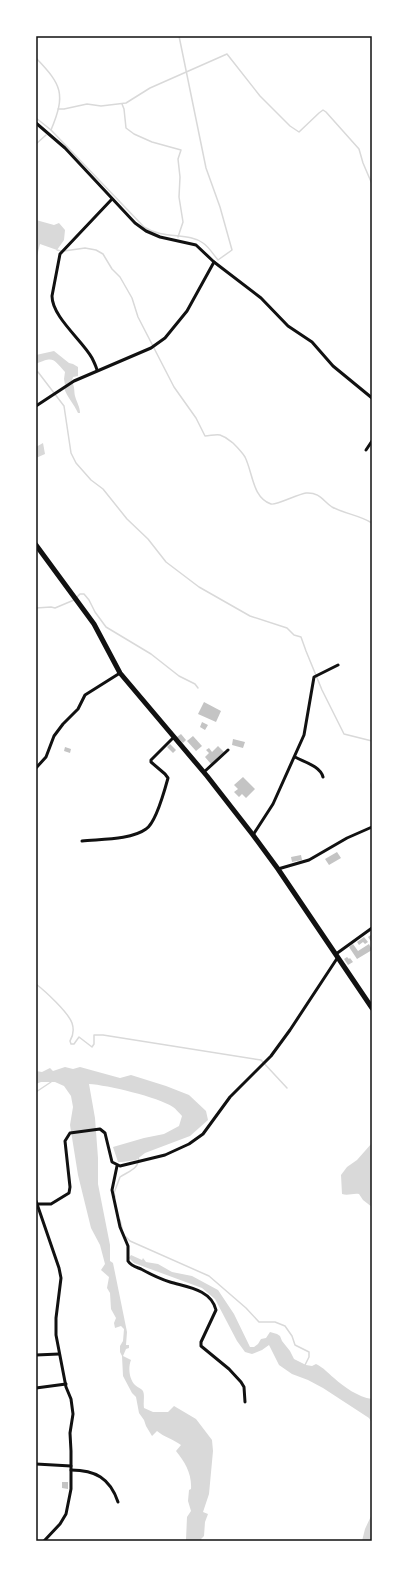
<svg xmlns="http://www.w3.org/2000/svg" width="408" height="1577" font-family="'DM Sans',sans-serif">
  <rect width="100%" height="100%" fill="#fff"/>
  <g fill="#d9d9d9">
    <path d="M 36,220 L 54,225 L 59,223 L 65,230 L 64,240 L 57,250 L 40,244 L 36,260 Z"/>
    <path d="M 54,351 L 69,363 L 73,364 L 78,367 L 78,376 L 73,377 L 72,381 L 65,385 L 64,379 L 65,372 C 53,359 54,356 36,364 L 36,355 Z"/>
    <path d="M 72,382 C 75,387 74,392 75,396 C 77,403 80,407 80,413 L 78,413 C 74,404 67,397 64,388 Z"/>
    <path d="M 43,443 L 45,454 L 36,458 L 36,447 Z"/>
    <path d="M 65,1067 L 73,1069 L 80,1067 L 120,1078 L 131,1075 L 166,1086 L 189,1095 L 206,1111 L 208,1120 L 190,1136 L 145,1153 L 136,1160 L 122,1162 L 118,1162 L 113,1147 L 144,1138 L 164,1134 L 179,1126 L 182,1116 C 179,1113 176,1109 173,1107 C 158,1097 107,1085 89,1084 L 95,1118 L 98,1158 L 98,1184 L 110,1245 L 110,1261 L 113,1263 L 127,1332 L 126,1345 L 129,1345 L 129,1348 L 126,1349 L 123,1356 L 131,1360 C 128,1367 129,1379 135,1385 C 138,1388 141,1388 143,1391 C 145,1396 143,1402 144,1408 L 153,1412 L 168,1412 L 174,1406 L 196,1419 L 212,1440 L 213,1451 L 209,1494 L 203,1512 L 208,1514 L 205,1522 L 204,1536 L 201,1539 L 202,1541 L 186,1540 L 187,1517 L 191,1511 L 188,1501 L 189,1490 L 191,1489 C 192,1474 185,1462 176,1451 L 181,1445 C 173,1439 164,1437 157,1431 L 152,1436 L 146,1426 L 144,1420 L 139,1413 L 136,1397 L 132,1393 L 123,1376 L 122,1356 L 120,1352 L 120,1346 L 123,1341 L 124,1329 L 121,1326 L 115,1328 L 114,1323 L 116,1318 L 111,1309 L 110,1293 L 107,1288 L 109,1277 L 101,1270 L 105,1264 L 100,1245 L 91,1228 L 78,1175 L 70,1125 L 73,1107 L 71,1096 L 64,1086 L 55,1082 L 41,1082 L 36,1084 L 36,1071 L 42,1072 L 50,1068 L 53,1071 Z"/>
    <path d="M 372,1143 L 372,1207 L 363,1200 L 359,1194 C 353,1193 348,1196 342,1194 L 341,1175 L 347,1167 L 357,1160 Z"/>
    <path d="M 131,1255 L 142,1260 L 143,1258 L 146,1262 L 158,1264 L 172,1272 L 192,1276 L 218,1290 L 234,1314 L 250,1347 L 254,1347 L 258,1344 L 261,1339 L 266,1338 L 270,1332 L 277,1334 L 280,1336 L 282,1341 L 290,1351 L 294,1359 L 306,1365 L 312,1366 L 316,1364 C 324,1368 328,1373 334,1378 C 344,1387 358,1397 372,1399 L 372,1423 L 369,1418 L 323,1388 L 308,1380 L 292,1374 L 279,1365 L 269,1345 L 262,1350 L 252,1354 L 245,1352 L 237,1341 L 215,1299 L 202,1288 L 134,1263 L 129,1258 Z"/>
    <path d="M 372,1514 L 372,1541 L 362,1541 L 365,1529 Z"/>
  </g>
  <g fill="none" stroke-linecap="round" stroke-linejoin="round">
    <g stroke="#d9d9d9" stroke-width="1.5">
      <path d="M 36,58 C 62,85 66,94 51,130"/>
      <path d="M 122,104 L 124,109 L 126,128 L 134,134 L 152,142 L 181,150 L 178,159 L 180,177 L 179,197 L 183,222 L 178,237"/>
      <path d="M 58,109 L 64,109 L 87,104 L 101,106 L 126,103 L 150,88 L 227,54 L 260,96 L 290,126 L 299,132 L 319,113 L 323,110 L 326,112 L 359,149 L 363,163 L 372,184"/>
      <path d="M 36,118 L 51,130 L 144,227 C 164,240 188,232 203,243 C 209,247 213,254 218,260 L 232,250 L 220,207 L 206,168 L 179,36"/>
      <path d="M 36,144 L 46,135"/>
      <path d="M 57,250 L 61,251"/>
      <path d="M 64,251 L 85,248 L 96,250 L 103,254 L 112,269 L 120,277 L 132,298 L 138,317 L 174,387 L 196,418 L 205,436 C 210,436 215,434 220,435 C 226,437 229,440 233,443 C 238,448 242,452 245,457 C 253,473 252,497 271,504 C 275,506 298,494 306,493 C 320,492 323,501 332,507 C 345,514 359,515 372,523"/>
      <path d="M 36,372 L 38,372 L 64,406 L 71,453 L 76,463 L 91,480 L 103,489 L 127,519 L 148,539 L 166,562 L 199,587 L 250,616 L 287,628 L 294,635 L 301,637 L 306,651 L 322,690 L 344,734 L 372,741"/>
      <path d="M 77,597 L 80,594 L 84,594 L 89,600 L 95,612 L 106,627 L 151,654 L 179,676 L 195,684 L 198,688"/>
      <path d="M 36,608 L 51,607 L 55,608 L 74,600"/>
      <path d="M 372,781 L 371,785 L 372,793"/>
      <path d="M 36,984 C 45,991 68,1012 72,1023 C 74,1029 73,1036 70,1041 L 71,1044 L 74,1044 L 79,1037 L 92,1047 L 94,1044 L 94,1035 L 103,1035 L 261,1060 L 287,1088"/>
      <path d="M 36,1092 L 51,1082"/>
      <path d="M 115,1197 L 114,1193 L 120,1177 C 129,1171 141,1168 138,1156"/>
      <path d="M 120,1220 L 122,1228"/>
      <path d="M 126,1237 L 130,1241 L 209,1276 L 246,1308 L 259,1322 L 275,1322 L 285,1326 L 292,1336 L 295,1345 L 309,1352 L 309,1357 L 305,1365"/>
    </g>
  </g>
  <g fill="#c4c4c4">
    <path d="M 204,702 L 221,711 L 216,722 L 198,714 Z"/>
    <path d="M 202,722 L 208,725 L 205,730 L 200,727 Z"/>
    <path d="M 181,734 L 186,740 L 183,743 L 177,737 Z"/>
    <path d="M 193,736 L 202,746 L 196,751 L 187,741 Z"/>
    <path d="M 233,739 L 245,742 L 243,748 L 232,745 Z"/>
    <path d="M 170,744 L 176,750 L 173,753 L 167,747 Z"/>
    <path d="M 218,746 L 224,752 L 211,764 L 205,757 L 209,753 L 206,750 L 209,748 L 212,752 Z"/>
    <path d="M 65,747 L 71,749 L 70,753 L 64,751 Z"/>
    <path d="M 243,777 L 255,789 L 246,798 L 242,794 L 239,797 L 234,792 L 238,789 L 234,785 Z"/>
    <path d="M 337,852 L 341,858 L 329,865 L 325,859 Z"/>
    <path d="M 301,855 L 302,860 L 292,862 L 291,857 Z"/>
    <path d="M 372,934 L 372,943 L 368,937 Z"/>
    <path d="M 364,937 L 368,942 L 365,944 L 363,942 L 359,945 L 357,942 Z"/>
    <path d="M 353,944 L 358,951 L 369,944 L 372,950 L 357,959 L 349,947 Z"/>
    <path d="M 347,957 L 349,959 L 350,958 L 353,962 L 348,965 L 344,959 Z"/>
    <path d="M 62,1482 L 68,1482 L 68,1489 L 62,1488 Z"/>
  </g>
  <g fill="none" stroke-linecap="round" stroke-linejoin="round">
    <g stroke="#111" stroke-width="3">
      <path d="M 36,123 L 65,148 L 135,223 L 146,231 L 160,237 L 196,245 L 214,262 L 261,298 L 288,326 L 312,342 L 333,366 L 372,398"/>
      <path d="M 97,370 C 96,366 94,362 92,358 C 83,341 52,317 52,296 L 60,254 L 112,199"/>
      <path d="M 36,406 L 74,381 L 151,348 L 165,338 L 187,311 L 214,262"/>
      <path d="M 366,450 L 372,441"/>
      <path d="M 295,757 C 304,762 320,766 323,777"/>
      <path d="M 36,768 L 46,757 L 54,736 L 63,724 L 78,709 L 85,695 L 120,673"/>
      <path d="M 204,772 L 228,750"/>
      <path d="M 253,835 L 273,804 L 304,735 L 314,677 L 338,665"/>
      <path d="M 82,841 C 100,839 131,840 146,829 C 156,823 165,789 168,778 L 165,774 L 151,762 L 151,760 L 174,737"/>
      <path d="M 278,869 L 309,860 L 347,838 L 372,827"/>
      <path d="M 336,954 L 372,928"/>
      <path d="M 117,1166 L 112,1190 L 120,1227 L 128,1246 L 128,1261 C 131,1266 136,1267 141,1269 C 150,1274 160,1279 170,1282 C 186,1287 211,1289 216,1310 L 201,1342 L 201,1346 L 229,1369 L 241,1382 L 244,1387 L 245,1402"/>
      <path d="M 36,1201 L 59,1268 L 61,1278 L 56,1318 L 56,1335 L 66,1387 L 71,1399 L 73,1414 L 70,1433 L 71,1451 L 71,1489 L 66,1514 L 60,1524 L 44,1541"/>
      <path d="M 37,1204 L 51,1204 L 69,1193 L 70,1187 L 65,1141 L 70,1133 L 100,1129 L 105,1133 L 112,1162 L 120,1166 L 165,1155 L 189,1144 L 203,1134 L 230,1097 L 271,1056 L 290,1030 L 338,957"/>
      <path d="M 36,1355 L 59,1354"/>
      <path d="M 36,1388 L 66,1384"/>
      <path d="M 36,1464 L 71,1466"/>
      <path d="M 71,1470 C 95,1470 110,1478 118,1502"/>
    </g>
    <path stroke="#111" stroke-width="5" d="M 36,545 L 94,624 L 120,673 L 207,776 L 253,835 L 278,869 L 372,1008"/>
  </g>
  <rect width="408" height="1577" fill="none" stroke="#ffffff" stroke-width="74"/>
  <rect x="37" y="37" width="334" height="1503" fill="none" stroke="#111" stroke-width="1.5"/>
</svg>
